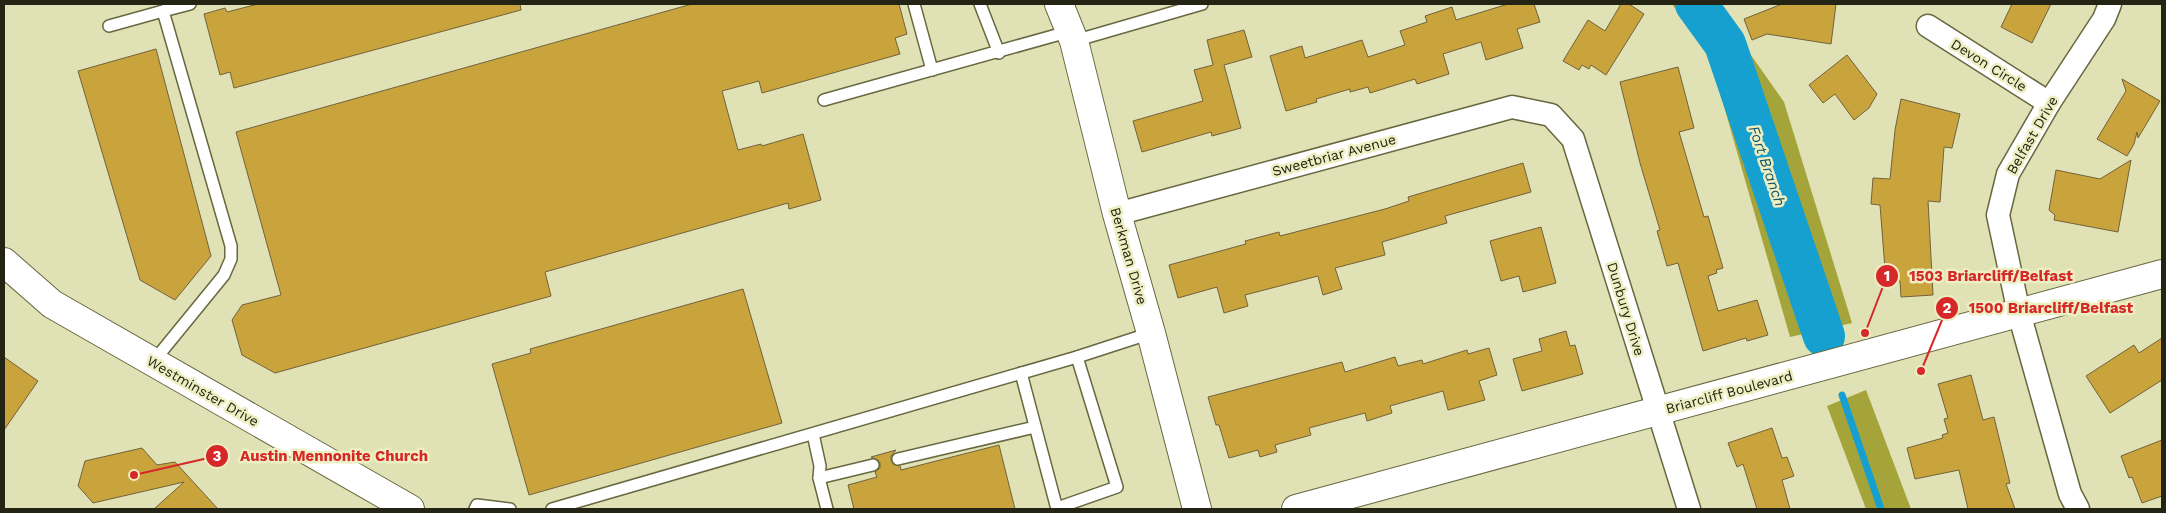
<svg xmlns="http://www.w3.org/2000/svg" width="2166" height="513" font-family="'Work Sans',sans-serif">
  <rect width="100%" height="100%" fill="#e0e1b5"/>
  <g fill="#a4a43a">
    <path d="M 1672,4 L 1715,4 L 1784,102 L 1852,323 L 1790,337 L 1709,54 Z"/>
    <path d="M 1866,390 L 1911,509 L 1866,509 L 1827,406 Z"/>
  </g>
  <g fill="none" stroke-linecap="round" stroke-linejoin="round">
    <path stroke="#16a0cf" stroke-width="7" d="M 1842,395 L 1881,509"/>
    <path stroke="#16a0cf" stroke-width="42" d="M 1696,4 L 1725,44 L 1824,336"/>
  </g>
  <g fill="#c9a43d" stroke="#71623c">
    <path d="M 258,4 L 520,4 L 521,10 L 234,88 L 230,72 L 220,75 L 204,14 L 225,8 L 227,12 Z"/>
    <path d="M 692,4 L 899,4 L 907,34 L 895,38 L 900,54 L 762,93 L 759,81 L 722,91 L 738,150 L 761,144 L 762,146 L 803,134 L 821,200 L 789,209 L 788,203 L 545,272 L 551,296 L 275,373 L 242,355 L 232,320 L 242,305 L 281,295 L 236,132 Z"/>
    <path d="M 1508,4 L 1534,4 L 1540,22 L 1517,29 L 1523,48 L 1486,60 L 1481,42 L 1443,54 L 1449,74 L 1417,84 L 1415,79 L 1370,93 L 1368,87 L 1350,92 L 1350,89 L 1316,99 L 1317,102 L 1286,111 L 1270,56 L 1302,46 L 1305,58 L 1362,40 L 1368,57 L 1405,45 L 1400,31 L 1427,22 L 1425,16 L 1452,7 L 1456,20 Z"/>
    <path d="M 1621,4 L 1629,4 L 1644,14 L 1606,75 L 1591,65 L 1589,69 L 1582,65 L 1579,70 L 1563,61 L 1588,20 L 1605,31 Z"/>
    <path d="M 1782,4 L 1836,4 L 1831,44 L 1767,34 L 1752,40 L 1744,19 Z"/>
    <path d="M 2012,4 L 2051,4 L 2032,43 L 2001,27 Z"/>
    <path d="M 1244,30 L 1252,57 L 1224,65 L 1241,128 L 1212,136 L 1211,132 L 1142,152 L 1133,121 L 1203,101 L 1194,70 L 1213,65 L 1207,40 Z"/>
    <path d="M 156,49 L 211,256 L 175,300 L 140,280 L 78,71 Z"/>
    <path d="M 1847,55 L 1877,94 L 1869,108 L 1854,120 L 1835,94 L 1823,103 L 1809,85 Z"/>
    <path d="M 1678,67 L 1694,128 L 1679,132 L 1704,217 L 1708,216 L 1723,268 L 1716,270 L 1717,273 L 1708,276 L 1718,311 L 1757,300 L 1768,335 L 1747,341 L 1746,338 L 1703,351 L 1678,263 L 1667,266 L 1657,231 L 1660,230 L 1640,163 L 1620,82 Z"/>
    <path d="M 2122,79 L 2160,101 L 2138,138 L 2137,132 L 2134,144 L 2127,156 L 2097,139 L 2126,91 Z"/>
    <path d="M 1901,99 L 1960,114 L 1952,148 L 1944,147 L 1940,202 L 1928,201 L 1933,295 L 1901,297 L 1900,281 L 1886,281 L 1880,205 L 1871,204 L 1873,178 L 1890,179 L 1895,130 Z"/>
    <path d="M 2131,160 L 2118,232 L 2054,220 L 2055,215 L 2049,210 L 2056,170 L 2100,179 Z"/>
    <path d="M 1523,163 L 1531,192 L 1445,216 L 1447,223 L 1382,242 L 1385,255 L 1335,268 L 1342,289 L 1323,295 L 1318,276 L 1245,295 L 1248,306 L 1224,313 L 1217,287 L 1178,298 L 1169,265 L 1246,244 L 1245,241 L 1279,232 L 1280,236 L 1385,209 L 1409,201 L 1408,197 Z"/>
    <path d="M 1541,227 L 1556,283 L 1523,292 L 1519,276 L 1501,281 L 1490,241 Z"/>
    <path d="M 743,289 L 782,423 L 529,495 L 492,364 L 531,353 L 530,349 Z"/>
    <path d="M 1566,331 L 1570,346 L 1575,345 L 1583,374 L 1522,391 L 1513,359 L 1542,351 L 1539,339 Z"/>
    <path d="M 2162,338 L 2162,380 L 2110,413 L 2086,376 L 2134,345 L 2139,353 Z"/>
    <path d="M 1489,348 L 1497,375 L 1479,381 L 1485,400 L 1448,410 L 1443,391 L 1390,406 L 1392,413 L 1367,421 L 1365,413 L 1309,428 L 1311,435 L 1275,445 L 1277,452 L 1260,457 L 1258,450 L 1229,458 L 1219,425 L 1216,425 L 1208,397 L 1342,362 L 1345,372 L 1395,357 L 1398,366 L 1422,360 L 1423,364 L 1467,350 L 1468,354 Z"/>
    <path d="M 4,357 L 38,381 L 4,430 Z"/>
    <path d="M 1971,375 L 1983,420 L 1994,417 L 2010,483 L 2006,484 L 2015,509 L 1968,509 L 1959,470 L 1915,479 L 1907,448 L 1943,438 L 1942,435 L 1948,433 L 1944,419 L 1948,418 L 1938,384 Z"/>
    <path d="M 1772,428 L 1782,458 L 1787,457 L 1794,476 L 1782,480 L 1790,509 L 1757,509 L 1743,464 L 1737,467 L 1728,443 Z"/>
    <path d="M 2162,440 L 2162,496 L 2142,503 L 2132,477 L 2129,478 L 2121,456 Z"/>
    <path d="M 999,445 L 1015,509 L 854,509 L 848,485 L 877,477 L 875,472 L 880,468 L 880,463 L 878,460 L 871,457 L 896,450 L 891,456 L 891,460 L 893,464 L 900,466 L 901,470 Z"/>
    <path d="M 142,448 L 157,465 L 175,462 L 218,509 L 154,509 L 184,482 L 93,503 L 78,486 L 85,461 Z"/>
  </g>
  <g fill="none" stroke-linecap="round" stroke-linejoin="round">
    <defs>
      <g id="service">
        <path d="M 914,4 L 932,70"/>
        <path d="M 980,4 L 999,53"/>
        <path d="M 109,26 L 163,11"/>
        <path d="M 1074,41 L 1202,4"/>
        <path d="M 824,100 L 1071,31"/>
        <path d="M 153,362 L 224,275 L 231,259 L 231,246 L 163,11 L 190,4"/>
        <path d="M 1021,373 L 1057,509"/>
        <path d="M 813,434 L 820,466 L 819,478 L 827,509"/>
        <path d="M 898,459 L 1035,427"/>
        <path d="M 819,478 L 873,465"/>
        <path d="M 1057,508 L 1117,487 L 1077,357"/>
        <path d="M 475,509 L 477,505 L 510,509"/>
        <path d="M 552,509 L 1077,357 L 1151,333"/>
      </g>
      <g id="minor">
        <path d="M 1928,26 L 2049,103"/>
        <path d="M 1117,214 L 1512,107 L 1551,115 L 1573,139 L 1689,509"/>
        <path d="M 2078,509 L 2070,494 L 2019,313 L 1998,215 L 2008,174 L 2049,103 L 2104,19 L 2110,4"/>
      </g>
      <g id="tertiary">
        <path d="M 1059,4 L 1074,41 L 1117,214 L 1151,333 L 1197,509"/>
        <path d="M 4,262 L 52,304 L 410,509"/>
        <path d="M 1296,509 L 2162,274"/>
      </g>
    </defs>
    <use href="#service" stroke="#676840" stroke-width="14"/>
    <use href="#minor" stroke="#676840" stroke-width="25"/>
    <use href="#tertiary" stroke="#676840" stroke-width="30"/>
    <use href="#service" stroke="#fff" stroke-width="11"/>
    <use href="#minor" stroke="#fff" stroke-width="22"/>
    <use href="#tertiary" stroke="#fff" stroke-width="28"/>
  </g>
  <g text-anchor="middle" stroke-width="5" stroke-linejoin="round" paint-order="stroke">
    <g font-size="14" fill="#232413" stroke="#edefc2">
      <text transform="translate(1989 65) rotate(32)" y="5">Devon Circle</text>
      <text transform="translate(2032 135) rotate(-60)" y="5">Belfast Drive</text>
      <text transform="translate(1334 155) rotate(-15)" y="5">Sweetbriar Avenue</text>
      <text transform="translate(1129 256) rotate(74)" y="5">Berkman Drive</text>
      <text transform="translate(1626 309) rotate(73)" y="5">Dunbury Drive</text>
      <text transform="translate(203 391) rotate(30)" y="5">Westminster Drive</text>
      <text transform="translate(1729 392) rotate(-15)" y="5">Briarcliff Boulevard</text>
    </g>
    <g font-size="15" font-style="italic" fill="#0e526b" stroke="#edefc2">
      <text transform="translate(1767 166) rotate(71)" y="5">Fort Branch</text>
    </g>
  </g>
  <path fill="none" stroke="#d62828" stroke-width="2" d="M1865 333L1887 276M1921 371L1947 308M134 475L217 456"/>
  <g fill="#d62828" stroke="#edefc2" stroke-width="2">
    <circle cx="1865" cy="333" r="5"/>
    <circle cx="1921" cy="371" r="5"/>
    <circle cx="134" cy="475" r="5"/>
    <circle cx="1887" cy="276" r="12"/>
    <circle cx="1947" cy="308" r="12"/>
    <circle cx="217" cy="456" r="12"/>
  </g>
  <g font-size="15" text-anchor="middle" font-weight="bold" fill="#fff">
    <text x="1887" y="281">1</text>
    <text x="1947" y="313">2</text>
    <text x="217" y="461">3</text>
  </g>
  <g font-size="15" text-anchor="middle" font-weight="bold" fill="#d62828" stroke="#edefc2" stroke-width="5" stroke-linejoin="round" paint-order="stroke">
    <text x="1991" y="281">1503 Briarcliff/Belfast</text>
    <text x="2051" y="313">1500 Briarcliff/Belfast</text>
    <text x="334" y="461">Austin Mennonite Church</text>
  </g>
  <rect width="2166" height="513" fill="none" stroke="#232413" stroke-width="10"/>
</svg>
